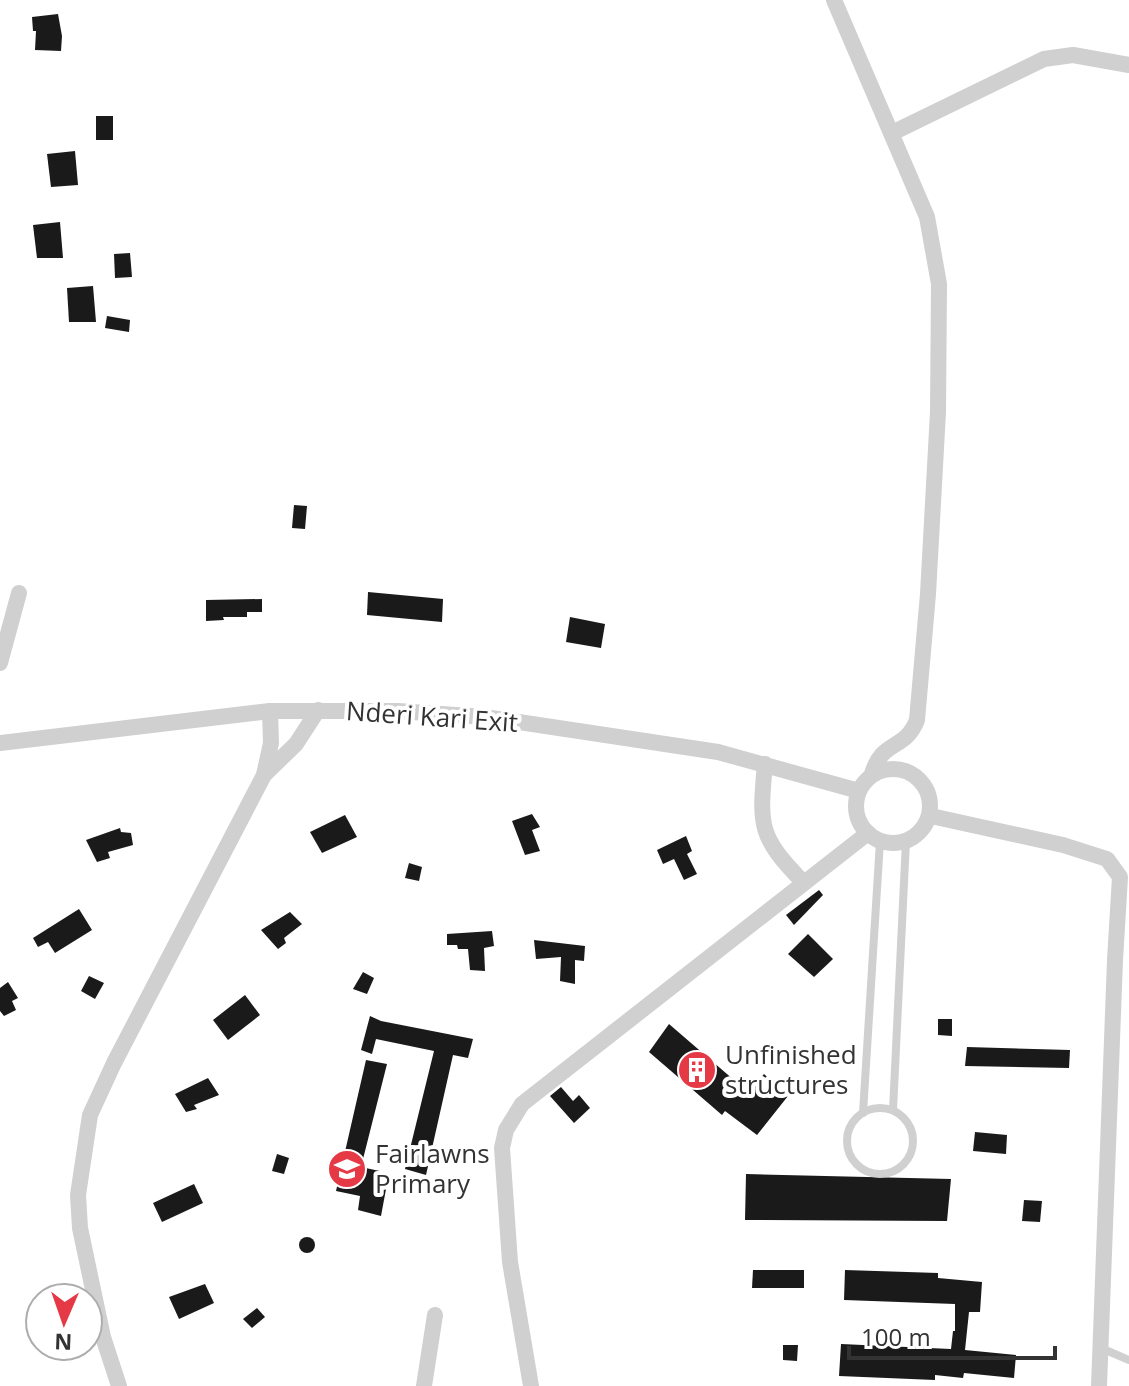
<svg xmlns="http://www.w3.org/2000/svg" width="1129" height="1386" font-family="'Open Sans',sans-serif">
  <rect width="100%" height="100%" fill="#fff"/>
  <g fill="#1a1a1a">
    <path d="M 58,14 L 62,36 L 61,51 L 35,50 L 36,31 L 33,31 L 32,17 Z"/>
    <rect x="96" y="116" width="17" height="24"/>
    <path d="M 75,151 L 78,185 L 51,187 L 47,154 Z"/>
    <path d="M 60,222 L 63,258 L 37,258 L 33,225 Z"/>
    <path d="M 130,253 L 132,277 L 115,278 L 114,254 Z"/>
    <path d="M 93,286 L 96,322 L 69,322 L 67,288 Z"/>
    <path d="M 107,316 L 130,320 L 129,332 L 105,328 Z"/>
    <path d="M 294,505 L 307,506 L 305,529 L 292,528 Z"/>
    <path d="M 368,592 L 443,599 L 442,622 L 367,615 Z"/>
    <path d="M 262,599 L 262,612 L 247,612 L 247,617 L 223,617 L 224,620 L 206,621 L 206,600 Z"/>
    <path d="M 570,617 L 605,624 L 601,648 L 566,642 Z"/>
    <path d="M 532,814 L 540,827 L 532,830 L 540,851 L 525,855 L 512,821 Z"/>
    <path d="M 345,815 L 357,837 L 322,853 L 310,832 Z"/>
    <path d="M 120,828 L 121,832 L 131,833 L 133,845 L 108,852 L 110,858 L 97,862 L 86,840 Z"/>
    <path d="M 686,836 L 692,851 L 687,854 L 697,874 L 684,880 L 674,859 L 663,864 L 657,850 Z"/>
    <path d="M 409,863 L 422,867 L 419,881 L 405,878 Z"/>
    <path d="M 819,890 L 823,895 L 794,925 L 786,915 Z"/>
    <path d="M 79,909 L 92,930 L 55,953 L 48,942 L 38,947 L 33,938 Z"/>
    <path d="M 290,912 L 302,924 L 284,938 L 286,943 L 278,949 L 261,930 Z"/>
    <path d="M 492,931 L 494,946 L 484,948 L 485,971 L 470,970 L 468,949 L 458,949 L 457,945 L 447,945 L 447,934 Z"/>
    <path d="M 808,934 L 833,959 L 814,977 L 788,954 Z"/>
    <path d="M 534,940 L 585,946 L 584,961 L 575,960 L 575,984 L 560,981 L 561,957 L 536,959 Z"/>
    <path d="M 363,972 L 374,978 L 367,994 L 353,989 Z"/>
    <path d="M 89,976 L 104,983 L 95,999 L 81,991 Z"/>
    <path d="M 8,982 L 18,998 L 12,1001 L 16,1010 L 4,1016 L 0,1011 L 0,988 Z"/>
    <path d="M 245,995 L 260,1015 L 228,1040 L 213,1020 Z"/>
    <path d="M 370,1016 L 381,1021 L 473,1039 L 468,1058 L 453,1055 L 426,1175 L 405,1169 L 434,1051 L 376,1039 L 372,1054 L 361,1050 Z"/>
    <path d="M 938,1019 L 952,1019 L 952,1036 L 938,1035 Z"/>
    <path d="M 669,1024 L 749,1093 L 764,1074 L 788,1096 L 757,1135 L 725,1111 L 722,1115 L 649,1052 Z"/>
    <path d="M 967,1047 L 1070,1050 L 1069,1068 L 965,1066 Z"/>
    <path d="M 366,1060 L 387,1064 L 361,1167 L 389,1173 L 381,1216 L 358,1210 L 360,1196 L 336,1191 Z"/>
    <path d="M 208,1078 L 219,1095 L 194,1105 L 197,1109 L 186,1112 L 175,1094 Z"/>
    <path d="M 561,1087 L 573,1101 L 579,1095 L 590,1108 L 574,1123 L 550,1096 Z"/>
    <path d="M 975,1132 L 1007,1135 L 1006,1154 L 973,1151 Z"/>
    <path d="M 277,1154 L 289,1158 L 284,1174 L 272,1171 Z"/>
    <path d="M 746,1174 L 951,1179 L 947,1221 L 745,1220 Z"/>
    <path d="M 194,1184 L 203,1203 L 162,1222 L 153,1203 Z"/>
    <path d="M 1024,1200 L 1042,1201 L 1040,1222 L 1022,1221 Z"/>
    <circle cx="307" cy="1245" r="8"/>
    <path d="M 753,1270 L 804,1270 L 804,1288 L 752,1288 Z"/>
    <path d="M 845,1270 L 938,1273 L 938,1278 L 982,1282 L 980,1312 L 969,1312 L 965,1350 L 1016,1355 L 1014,1378 L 964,1373 L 963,1378 L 935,1375 L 935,1380 L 839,1376 L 841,1344 L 951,1349 L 953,1331 L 955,1331 L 955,1304 L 844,1300 Z"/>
    <path d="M 205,1284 L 214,1303 L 179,1319 L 169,1297 Z"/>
    <path d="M 257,1308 L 265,1317 L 252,1328 L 243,1319 Z"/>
    <path d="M 783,1345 L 798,1345 L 797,1361 L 783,1360 Z"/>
  </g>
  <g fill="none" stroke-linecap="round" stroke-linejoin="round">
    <g stroke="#d0d0d0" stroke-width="8">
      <circle cx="880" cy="1141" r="33"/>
      <path d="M 893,1110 L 906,841"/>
      <path d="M 863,1113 L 880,841"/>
      <path d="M 1101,1348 L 1129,1360"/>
    </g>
    <g stroke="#d0d0d0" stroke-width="16">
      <path d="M 834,0 L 927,217 L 939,284 L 938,412 L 928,594 L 917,720 C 905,751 882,739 872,774"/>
      <path d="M 892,133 L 1044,59 L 1073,55 L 1129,65"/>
      <path d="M 0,663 L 19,593"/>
      <path d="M 270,711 L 271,743 L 264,775 L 296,744 L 318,710"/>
      <path d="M 0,743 L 270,711 L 398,711 L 485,717 L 718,752 L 859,791"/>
      <path d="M 765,764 C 759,827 759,837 804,883"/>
      <circle cx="893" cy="806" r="37"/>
      <path d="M 931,816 L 1063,845 L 1107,859 L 1120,877 L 1115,960 L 1099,1386"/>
      <path d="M 119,1386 L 103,1337 L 80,1228 L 78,1195 L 90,1115 L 114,1063 L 264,775"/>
      <path d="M 424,1386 L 435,1315"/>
      <path d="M 531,1386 L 510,1262 L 502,1148 L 506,1130 L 522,1104 L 868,833"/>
    </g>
  </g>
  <defs>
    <symbol id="building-disc" viewBox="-11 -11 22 22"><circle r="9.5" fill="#e63946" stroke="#fff"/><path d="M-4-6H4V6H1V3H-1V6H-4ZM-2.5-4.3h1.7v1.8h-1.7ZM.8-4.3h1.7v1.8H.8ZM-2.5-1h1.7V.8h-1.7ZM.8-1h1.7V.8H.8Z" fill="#fff"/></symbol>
    <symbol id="school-disc" viewBox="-11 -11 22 22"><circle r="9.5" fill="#e63946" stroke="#fff"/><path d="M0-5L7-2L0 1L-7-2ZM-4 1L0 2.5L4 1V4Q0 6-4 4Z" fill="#fff"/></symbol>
  </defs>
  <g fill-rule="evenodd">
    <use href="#building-disc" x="675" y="1048" width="44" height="44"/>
    <use href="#school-disc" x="325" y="1147" width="44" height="44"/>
  </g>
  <g text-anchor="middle" stroke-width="8" stroke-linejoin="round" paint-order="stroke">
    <g font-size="26" fill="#333" stroke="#fff">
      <text transform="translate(432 717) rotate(4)" y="9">Nderi Kari Exit</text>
    </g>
    <g font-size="26" fill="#333" stroke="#fff" text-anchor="start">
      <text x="725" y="1064">Unfinished<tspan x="725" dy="30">structures</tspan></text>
      <text x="375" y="1163">Fairlawns<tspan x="375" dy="30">Primary</tspan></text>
    </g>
  </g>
  <g transform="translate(64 1322) rotate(182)"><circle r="38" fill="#ffffff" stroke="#adadad" stroke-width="2"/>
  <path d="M0-6L14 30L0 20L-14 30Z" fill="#e63946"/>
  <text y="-12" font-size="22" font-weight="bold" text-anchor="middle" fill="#333333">N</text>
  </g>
  <path d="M849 1346v12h206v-12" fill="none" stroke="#333333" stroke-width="4"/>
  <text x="861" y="1346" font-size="24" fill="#333333" stroke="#ffffff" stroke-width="6" paint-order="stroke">100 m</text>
</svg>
